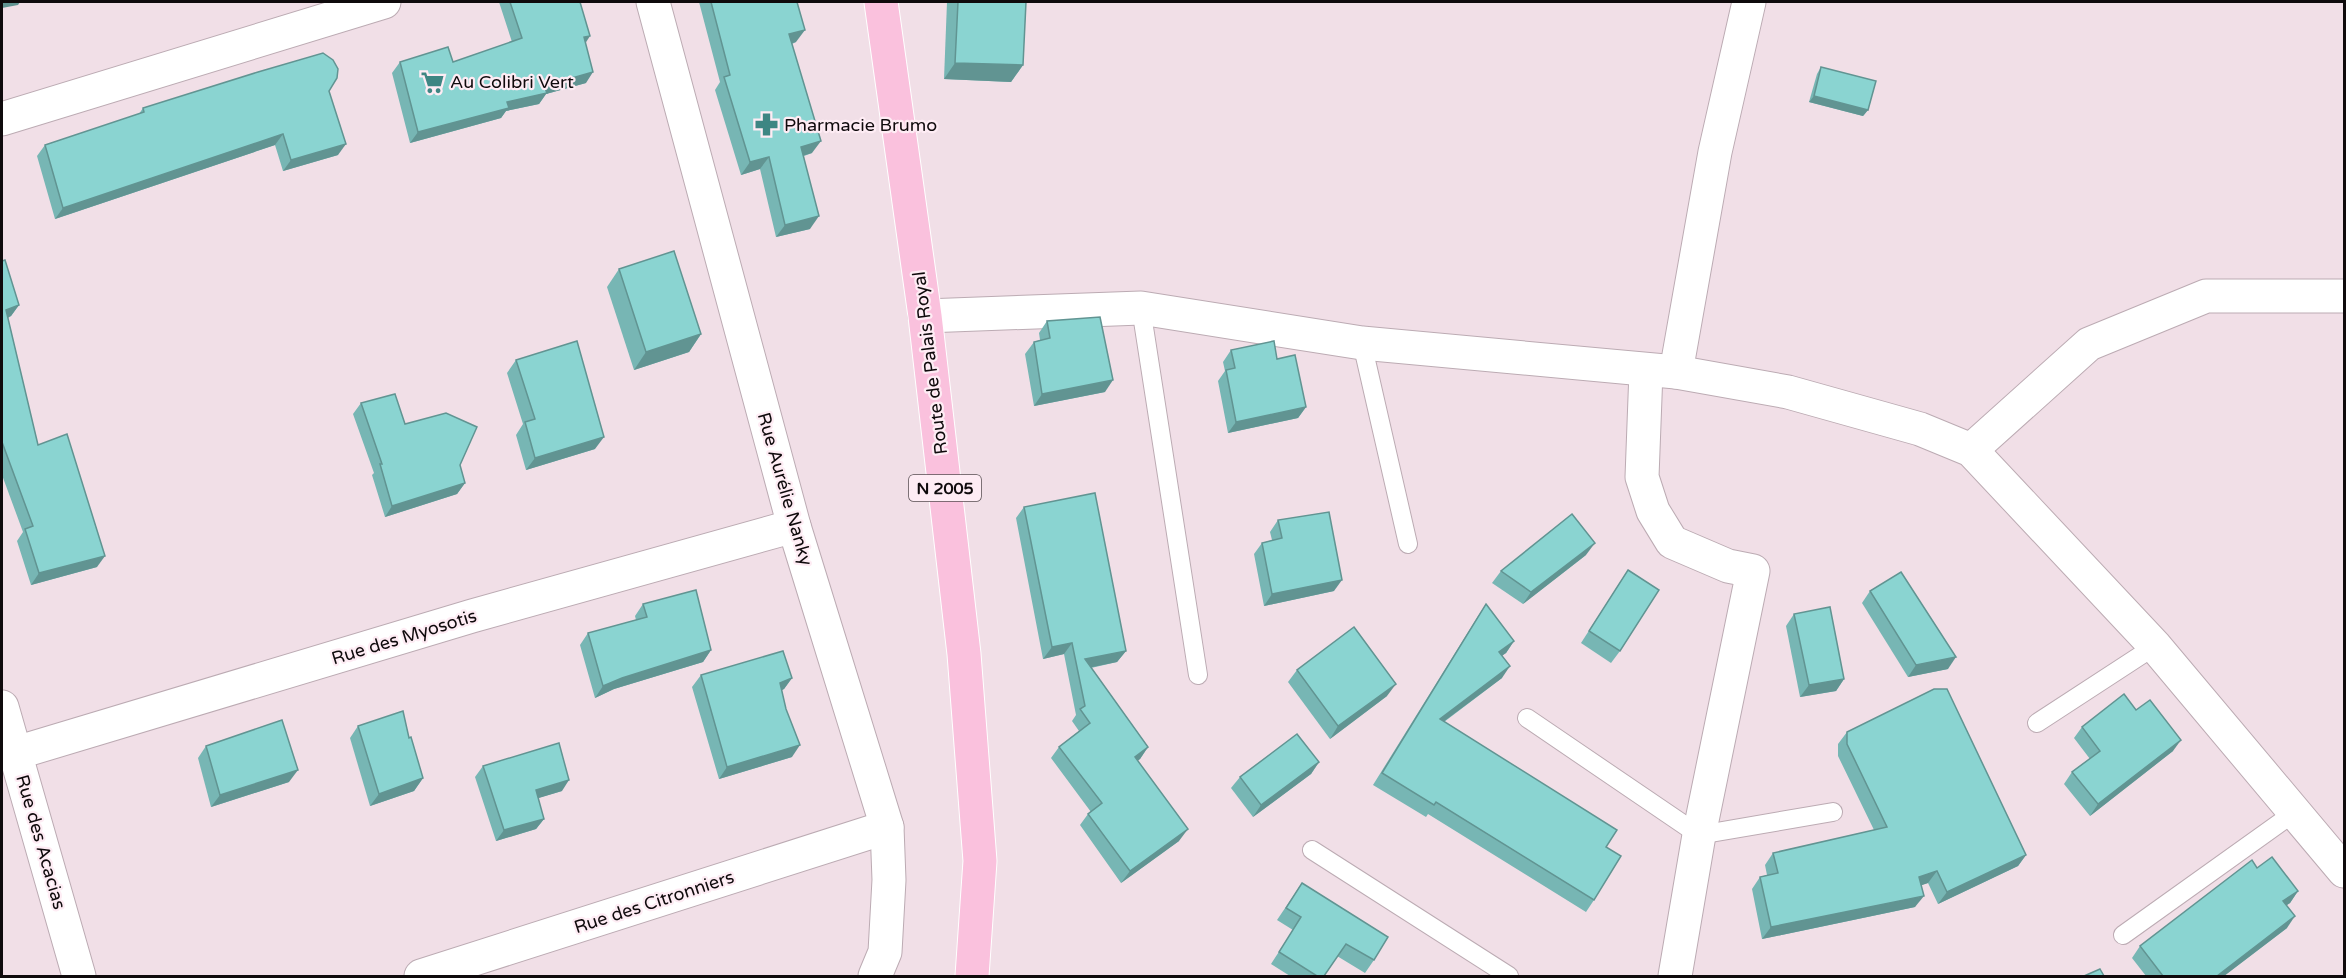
<svg xmlns="http://www.w3.org/2000/svg" width="2346" height="978" font-family="'Varela Round',sans-serif">
  <rect width="100%" height="100%" fill="#f1dfe7"/>
  <g fill="none" stroke-linecap="round" stroke-linejoin="round">
    <defs>
      <g id="lane">
        <path d="M 1141,308 L 1198,675"/>
        <path d="M 1362,343 L 1408,544"/>
        <path d="M 1527,718 L 1699,835 L 1833,812"/>
        <path d="M 2037,723 L 2155,646"/>
        <path d="M 1312,850 L 1509,976"/>
        <path d="M 2123,935 L 2295,812"/>
      </g>
      <g id="street">
        <path d="M 653,2 L 794,526 L 887,827 L 889,880 L 885,952 L 875,976"/>
        <path d="M 2,119 L 384,2"/>
        <path d="M 925,316 L 1141,308 L 1362,343 L 1676,372 L 1788,392 L 1920,429 L 1971,450 L 2155,646 L 2344,871"/>
        <path d="M 1646,371 L 1642,477 L 1653,511 L 1672,542 L 1728,566 L 1753,571 L 1699,835 L 1675,976"/>
        <path d="M 1676,372 L 1715,152 L 1749,2"/>
        <path d="M 1971,450 L 2089,344 L 2206,296 L 2344,296"/>
        <path d="M 2,707 L 79,976"/>
        <path d="M 16,753 L 472,616 L 794,526"/>
        <path d="M 421,976 L 887,827"/>
      </g>
      <path id="primary" d="M 881,2 L 925,316 L 964,654 L 980,861 L 972,976"/>
    </defs>
    <use href="#lane" stroke="#bcabb3" stroke-width="20"/>
    <use href="#street" stroke="#bcabb3" stroke-width="35"/>
    <use href="#primary" stroke="#fff" stroke-width="35"/>
    <use href="#lane" stroke="#fff" stroke-width="18"/>
    <use href="#street" stroke="#fff" stroke-width="33"/>
    <use href="#primary" stroke="#fac1dd" stroke-width="33"/>
  </g>
  <g fill="#77b6b4">
    <path d="M 499,2 L 580,2 L 585,44 L 586,83 L 546,94 L 539,104 L 506,111 L 501,118 L 410,143 L 392,73 L 400,62 L 453,62 L 512,42 Z"/>
    <path d="M 699,2 L 797,2 L 796,42 L 792,44 L 812,153 L 804,156 L 810,229 L 776,237 L 760,169 L 741,175 L 715,90 L 720,82 Z"/>
    <path d="M 947,2 L 1026,2 L 1023,65 L 1011,82 L 944,79 Z"/>
    <path d="M 1821,67 L 1868,110 L 1863,116 L 1809,102 L 1817,74 Z"/>
    <path d="M 329,91 L 338,155 L 283,171 L 275,145 L 55,219 L 37,156 L 45,145 L 139,114 L 143,108 Z"/>
    <path d="M 2,261 L 19,305 L 11,316 L 8,318 L 38,445 L 97,567 L 31,585 L 17,541 L 23,532 L 2,475 Z"/>
    <path d="M 619,269 L 701,334 L 689,352 L 634,370 L 607,287 Z"/>
    <path d="M 1047,321 L 1105,392 L 1034,406 L 1025,354 L 1034,342 L 1040,340 L 1039,333 Z"/>
    <path d="M 1231,350 L 1277,359 L 1306,407 L 1298,418 L 1228,433 L 1218,381 L 1225,371 L 1223,362 Z"/>
    <path d="M 516,360 L 595,449 L 526,470 L 516,435 L 523,424 L 507,373 Z"/>
    <path d="M 361,403 L 405,424 L 465,483 L 457,494 L 385,517 L 372,475 L 374,473 L 353,414 Z"/>
    <path d="M 1024,507 L 1126,651 L 1117,662 L 1091,668 L 1148,747 L 1140,759 L 1137,761 L 1179,841 L 1121,883 L 1080,825 L 1088,814 L 1091,812 L 1051,758 L 1059,747 L 1079,731 L 1072,721 L 1076,715 L 1064,654 L 1043,659 L 1016,518 Z"/>
    <path d="M 1278,520 L 1334,591 L 1264,606 L 1254,554 L 1262,543 L 1272,540 L 1270,532 Z"/>
    <path d="M 1586,555 L 1523,604 L 1492,583 L 1501,571 Z"/>
    <path d="M 1628,570 L 1620,651 L 1611,663 L 1581,643 Z"/>
    <path d="M 1870,591 L 1948,669 L 1908,677 L 1862,603 Z"/>
    <path d="M 643,604 L 711,650 L 703,662 L 614,689 L 595,698 L 580,645 L 588,633 L 636,620 L 635,616 Z"/>
    <path d="M 1486,604 L 1514,641 L 1506,653 L 1502,655 L 1502,678 L 1444,722 L 1606,847 L 1594,900 L 1586,912 L 1428,814 L 1426,817 L 1373,785 L 1478,616 Z"/>
    <path d="M 1794,614 L 1844,679 L 1836,691 L 1800,697 L 1786,626 Z"/>
    <path d="M 1297,670 L 1387,696 L 1330,739 L 1288,682 Z"/>
    <path d="M 701,675 L 792,678 L 784,689 L 782,690 L 792,757 L 719,779 L 692,687 Z"/>
    <path d="M 2136,710 L 2173,751 L 2090,816 L 2064,784 L 2072,772 L 2090,759 L 2074,738 L 2082,727 Z"/>
    <path d="M 358,726 L 409,738 L 423,778 L 414,791 L 370,806 L 350,738 Z"/>
    <path d="M 1847,732 L 2026,855 L 2018,866 L 1938,904 L 1928,883 L 1921,885 L 1915,907 L 1762,939 L 1752,889 L 1760,877 L 1767,875 L 1765,865 L 1773,853 L 1874,830 L 1838,756 L 1838,744 Z"/>
    <path d="M 206,746 L 289,782 L 211,807 L 198,758 Z"/>
    <path d="M 1319,762 L 1311,774 L 1253,817 L 1231,788 L 1240,777 Z"/>
    <path d="M 483,766 L 562,791 L 538,798 L 544,819 L 536,829 L 496,841 L 475,777 Z"/>
    <path d="M 2257,868 L 2298,891 L 2290,903 L 2287,905 L 2287,928 L 2224,976 L 2146,976 L 2132,958 L 2140,946 Z"/>
    <path d="M 1302,883 L 1374,960 L 1365,973 L 1337,956 L 1324,976 L 1290,976 L 1271,964 L 1293,930 L 1277,920 Z"/>
  </g>
  <g fill="#619492">
    <path d="M 2,2 L 20,2 L 18,5 L 2,8 Z"/>
    <path d="M 805,30 L 796,42 L 780,47 L 789,34 Z"/>
    <path d="M 590,36 L 583,47 L 584,37 Z"/>
    <path d="M 955,63 L 1023,65 L 1011,82 L 944,79 Z"/>
    <path d="M 593,72 L 586,83 L 546,94 L 539,104 L 506,111 L 501,118 L 410,143 L 418,132 L 507,102 L 544,86 Z"/>
    <path d="M 1814,96 L 1868,110 L 1863,116 L 1809,102 Z"/>
    <path d="M 283,134 L 275,145 L 55,219 L 63,208 Z"/>
    <path d="M 821,141 L 812,153 L 792,159 L 801,147 Z"/>
    <path d="M 346,144 L 338,155 L 283,171 L 291,160 Z"/>
    <path d="M 769,157 L 760,169 L 741,175 L 750,162 Z"/>
    <path d="M 819,216 L 810,229 L 776,237 L 785,225 Z"/>
    <path d="M 19,305 L 11,316 L 2,320 L 6,310 Z"/>
    <path d="M 701,334 L 689,352 L 634,370 L 646,352 Z"/>
    <path d="M 1113,380 L 1105,392 L 1034,406 L 1042,394 Z"/>
    <path d="M 1306,407 L 1298,418 L 1228,433 L 1236,422 Z"/>
    <path d="M 604,437 L 595,449 L 526,470 L 535,458 Z"/>
    <path d="M 465,483 L 457,494 L 385,517 L 392,506 Z"/>
    <path d="M 1595,543 L 1586,555 L 1523,604 L 1531,592 Z"/>
    <path d="M 105,556 L 97,567 L 31,585 L 39,573 Z"/>
    <path d="M 1342,580 L 1334,591 L 1264,606 L 1272,594 Z"/>
    <path d="M 1514,641 L 1506,653 L 1491,664 L 1499,652 Z"/>
    <path d="M 1072,643 L 1064,654 L 1043,659 L 1052,647 Z"/>
    <path d="M 711,650 L 703,662 L 614,689 L 595,698 L 603,686 L 622,678 Z"/>
    <path d="M 1126,651 L 1117,662 L 1078,670 L 1085,659 Z"/>
    <path d="M 1956,657 L 1948,669 L 1908,677 L 1916,665 Z"/>
    <path d="M 1510,666 L 1502,678 L 1431,731 L 1440,719 Z"/>
    <path d="M 792,678 L 784,689 L 772,695 L 780,683 Z"/>
    <path d="M 1844,679 L 1836,691 L 1800,697 L 1809,685 Z"/>
    <path d="M 1396,684 L 1387,696 L 1330,739 L 1338,726 Z"/>
    <path d="M 2181,740 L 2173,751 L 2090,816 L 2098,804 Z"/>
    <path d="M 800,745 L 792,757 L 719,779 L 727,767 Z"/>
    <path d="M 1148,747 L 1140,759 L 1126,769 L 1135,757 Z"/>
    <path d="M 1319,762 L 1311,774 L 1253,817 L 1261,805 Z"/>
    <path d="M 298,770 L 289,782 L 211,807 L 220,795 Z"/>
    <path d="M 423,778 L 414,791 L 370,806 L 379,794 Z"/>
    <path d="M 569,780 L 562,791 L 529,801 L 536,790 Z"/>
    <path d="M 544,819 L 536,829 L 496,841 L 504,830 Z"/>
    <path d="M 1188,829 L 1179,841 L 1121,883 L 1130,871 Z"/>
    <path d="M 2026,855 L 2018,866 L 1938,904 L 1947,892 Z"/>
    <path d="M 1937,871 L 1928,883 L 1911,889 L 1919,877 Z"/>
    <path d="M 2298,891 L 2290,903 L 2275,912 L 2283,901 Z"/>
    <path d="M 1924,896 L 1915,907 L 1762,939 L 1771,927 Z"/>
    <path d="M 2295,916 L 2287,928 L 2224,976 L 2217,976 Z"/>
  </g>
  <g fill="#8ad4d1" stroke="#619492" stroke-width="1.5">
    <path d="M 510,2 L 580,2 L 590,36 L 584,37 L 593,72 L 544,86 L 547,93 L 507,102 L 509,108 L 418,132 L 400,62 L 448,47 L 453,62 L 522,38 Z"/>
    <path d="M 711,2 L 797,2 L 805,30 L 789,34 L 821,141 L 801,147 L 819,216 L 785,225 L 769,157 L 750,162 L 724,77 L 730,75 Z"/>
    <path d="M 958,2 L 1026,2 L 1023,65 L 955,63 Z"/>
    <path d="M 323,53 L 333,60 L 338,69 L 337,78 L 329,91 L 346,144 L 291,160 L 283,134 L 63,208 L 45,145 L 144,112 L 143,108 L 258,72 Z"/>
    <path d="M 1821,67 L 1876,81 L 1868,110 L 1814,96 Z"/>
    <path d="M 674,251 L 701,334 L 646,352 L 619,269 Z"/>
    <path d="M 5,260 L 19,305 L 6,310 L 38,445 L 67,434 L 105,556 L 39,573 L 25,529 L 33,526 L 2,442 L 2,261 Z"/>
    <path d="M 1100,317 L 1113,380 L 1042,394 L 1034,342 L 1050,338 L 1047,321 Z"/>
    <path d="M 577,341 L 604,437 L 535,458 L 525,422 L 535,419 L 516,360 Z"/>
    <path d="M 1274,341 L 1277,359 L 1295,355 L 1306,407 L 1236,422 L 1226,370 L 1235,368 L 1231,350 Z"/>
    <path d="M 395,394 L 405,424 L 446,413 L 477,427 L 460,465 L 465,483 L 392,506 L 380,464 L 382,464 L 361,403 Z"/>
    <path d="M 1095,493 L 1126,651 L 1085,659 L 1148,747 L 1135,757 L 1188,829 L 1130,871 L 1088,814 L 1102,803 L 1059,747 L 1090,723 L 1080,709 L 1085,706 L 1072,643 L 1052,647 L 1024,507 Z"/>
    <path d="M 1329,512 L 1342,580 L 1272,594 L 1262,543 L 1282,538 L 1278,520 Z"/>
    <path d="M 1572,514 L 1595,543 L 1531,592 L 1501,571 Z"/>
    <path d="M 1628,570 L 1659,590 L 1620,651 L 1589,631 Z"/>
    <path d="M 1901,572 L 1956,657 L 1916,665 L 1870,591 Z"/>
    <path d="M 696,590 L 711,650 L 622,678 L 603,686 L 588,633 L 647,617 L 643,604 Z"/>
    <path d="M 1486,604 L 1514,641 L 1499,652 L 1510,666 L 1440,719 L 1617,830 L 1606,847 L 1621,856 L 1594,900 L 1436,802 L 1434,805 L 1382,773 Z"/>
    <path d="M 1830,607 L 1844,679 L 1809,685 L 1794,614 Z"/>
    <path d="M 1354,627 L 1396,684 L 1338,726 L 1297,670 Z"/>
    <path d="M 783,651 L 792,678 L 780,683 L 786,709 L 800,745 L 727,767 L 701,675 Z"/>
    <path d="M 1934,689 L 1947,689 L 2026,855 L 1947,892 L 1937,871 L 1919,877 L 1924,896 L 1771,927 L 1760,877 L 1778,873 L 1773,853 L 1887,827 L 1847,744 L 1847,732 Z"/>
    <path d="M 2124,694 L 2136,710 L 2150,700 L 2181,740 L 2098,804 L 2072,772 L 2100,751 L 2082,727 Z"/>
    <path d="M 403,711 L 409,738 L 411,737 L 423,778 L 379,794 L 358,726 Z"/>
    <path d="M 282,720 L 298,770 L 220,795 L 206,746 Z"/>
    <path d="M 1297,734 L 1319,762 L 1261,805 L 1240,777 Z"/>
    <path d="M 559,743 L 569,780 L 536,790 L 544,819 L 504,830 L 483,766 Z"/>
    <path d="M 2272,857 L 2298,891 L 2283,901 L 2295,916 L 2217,976 L 2163,976 L 2140,946 L 2252,860 L 2257,868 Z"/>
    <path d="M 1302,883 L 1388,937 L 1374,960 L 1346,944 L 1324,976 L 1317,976 L 1279,952 L 1301,917 L 1286,908 Z"/>
    <path d="M 2100,969 L 2104,976 L 2084,976 Z"/>
  </g>
  <defs>
    <symbol id="supermarket-bare" viewBox="-9 -9 18 18"><path d="M-6-5.5h2.5l.6 2H6L4.5 2H-2.5L-4.4-4H-6ZM-1.5 3.2a1.3 1.3 0 1 0 .1 0ZM3 3.2a1.3 1.3 0 1 0 .1 0Z" fill="#3e8683" stroke="#feecf4" stroke-width="2.5" paint-order="stroke"/></symbol>
    <symbol id="pharmacy-bare" viewBox="-9 -9 18 18"><path d="M-2-6h4v4h4v4h-4v4h-4v-4h-4v-4h4Z" fill="#3e8683" stroke="#feecf4" stroke-width="2.5" paint-order="stroke"/></symbol>
  </defs>
  <g fill-rule="evenodd">
    <use href="#supermarket-bare" x="416" y="66" width="33" height="33"/>
    <use href="#pharmacy-bare" x="750" y="108" width="33" height="33"/>
  </g>
  <g text-anchor="middle" stroke-width="4.5" stroke-linejoin="round" paint-order="stroke">
    <rect fill="#feecf4" stroke="#574e52" stroke-width="1.5" x="909" y="475" width="72" height="26" rx="4.5"/>
    <g font-size="16" font-weight="bold" fill="#0f0a0c">
      <text x="945" y="494">N 2005</text>
    </g>
    <g font-size="18" fill="#0f0a0c" stroke="#feecf4" text-anchor="start">
      <text x="450" y="88">Au Colibri Vert</text>
      <text x="784" y="131">Pharmacie Brumo</text>
    </g>
    <g font-size="18" fill="#0f0a0c" stroke="#feecf4">
      <text transform="translate(930 363) rotate(-97)" y="6">Route de Palais Royal</text>
      <text transform="translate(785 489) rotate(74)" y="6">Rue Aurélie Nanky</text>
      <text transform="translate(404 637) rotate(-17)" y="6">Rue des Myosotis</text>
      <text transform="translate(41 842) rotate(74)" y="6">Rue des Acacias</text>
      <text transform="translate(654 902) rotate(-18)" y="6">Rue des Citronniers</text>
    </g>
  </g>
  <rect width="2346" height="978" fill="none" stroke="#0f0a0c" stroke-width="6"/>
</svg>
